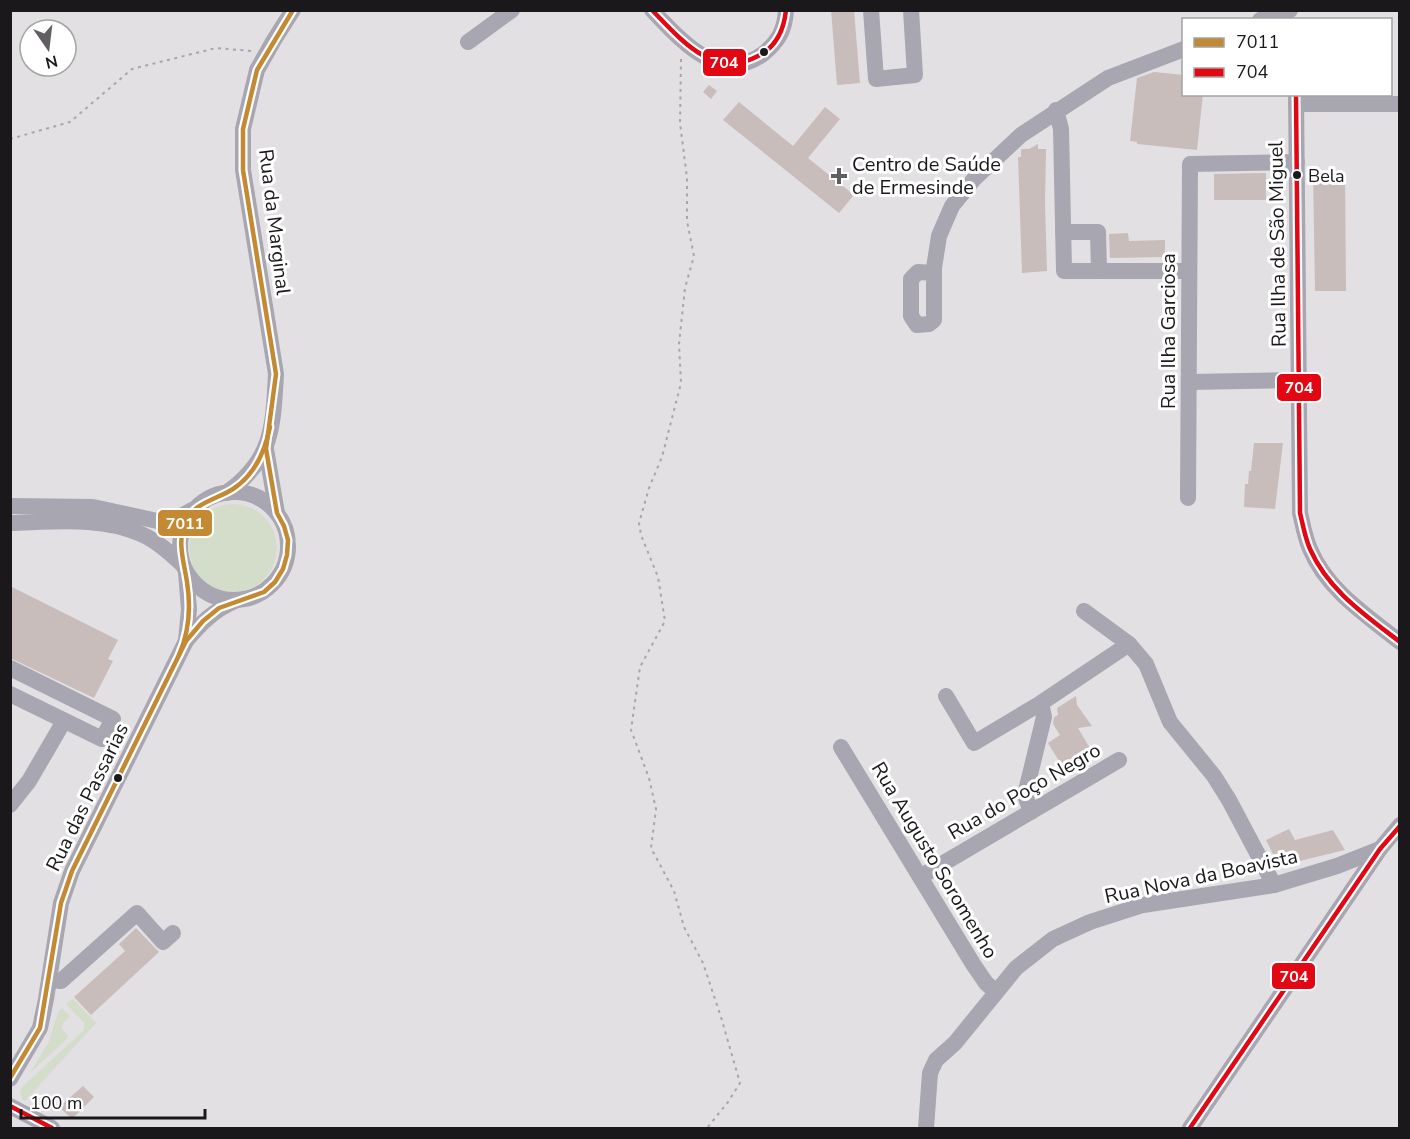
<svg xmlns="http://www.w3.org/2000/svg" width="1410" height="1139" font-family="'Nunito Sans',sans-serif">
  <rect width="100%" height="100%" fill="#e3e0e4"/>
  <g fill="#d4ddca">
    <circle cx="233" cy="548" r="44"/>
    <path d="M 73,999 L 96,1023 L 25,1101 L 23,1100 L 20,1093 L 21,1088 L 84,1030 L 84,1023 L 66,1004 Z"/>
    <path d="M 62,1008 L 70,1016 L 63,1023 L 62,1029 L 69,1037 L 30,1073 L 49,1041 L 58,1012 Z"/>
  </g>
  <g fill="#c8bdbb">
    <path d="M 831,10 L 854,10 L 860,83 L 837,85 Z"/>
    <path d="M 1154,72 L 1184,75 L 1184,94 L 1203,94 L 1197,150 L 1137,144 L 1137,142 L 1130,141 L 1137,78 Z"/>
    <path d="M 709,85 L 717,91 L 711,99 L 703,92 Z"/>
    <path d="M 739,102 L 793,146 L 825,107 L 840,119 L 808,158 L 854,195 L 839,213 L 723,120 Z"/>
    <path d="M 1038,144 L 1038,149 L 1046,149 L 1045,204 L 1047,271 L 1022,273 L 1018,157 L 1021,157 L 1021,149 L 1029,149 Z"/>
    <path d="M 1266,173 L 1266,200 L 1214,200 L 1214,174 Z"/>
    <path d="M 1313,173 L 1345,173 L 1346,291 L 1315,291 Z"/>
    <path d="M 1128,233 L 1129,241 L 1165,240 L 1165,257 L 1110,258 L 1109,234 Z"/>
    <path d="M 1254,443 L 1283,443 L 1275,509 L 1244,507 L 1245,484 L 1248,484 L 1249,471 L 1251,471 Z"/>
    <path d="M 10,586 L 118,640 L 108,659 L 113,661 L 94,698 L 10,658 Z"/>
    <path d="M 1076,696 L 1077,705 L 1092,726 L 1078,728 L 1091,750 L 1096,754 L 1063,773 L 1062,766 L 1048,743 L 1060,735 L 1053,724 L 1054,717 L 1058,715 L 1057,708 Z"/>
    <path d="M 1289,829 L 1295,840 L 1333,830 L 1345,850 L 1279,866 L 1266,840 Z"/>
    <path d="M 136,928 L 159,952 L 91,1015 L 74,997 L 125,951 L 119,944 Z"/>
    <path d="M 83,1086 L 94,1097 L 72,1119 L 59,1107 Z"/>
  </g>
  <g fill="none" stroke-linecap="round" stroke-linejoin="round">
    <g stroke="#a7a5ad" stroke-width="2" stroke-dasharray="3 4.5" stroke-linecap="butt">
      <path d="M 681,59 L 680,123 L 687,178 L 687,221 L 694,256 L 685,288 L 679,344 L 681,383 L 662,457 L 649,488 L 639,523 L 641,535 L 658,577 L 665,621 L 640,667 L 631,730 L 649,778 L 656,809 L 651,848 L 674,891 L 684,927 L 703,963 L 721,1017 L 740,1083 L 728,1102 L 707,1128"/>
      <path d="M 10,139 L 70,122 L 132,69 L 216,48 L 252,51"/>
    </g>
    <g stroke="#a7a6b1" stroke-width="16">
      <path d="M 652,10 C 680,39 719,86 763,54 C 778,42 785,30 786,10"/>
      <path d="M 871,10 L 876,79 L 915,75 L 911,10"/>
      <path d="M 1260,20 L 1278,12 L 1290,10"/>
      <path d="M 468,42 L 512,10"/>
      <path d="M 1296,94 L 1300,513 C 1303,525 1305,538 1310,549 C 1327,590 1366,615 1400,642"/>
      <path d="M 1296,104 L 1400,104"/>
      <path d="M 1056,110 L 1061,129 L 1064,271 L 1189,271"/>
      <path d="M 1063,232 L 1098,232 L 1099,271"/>
      <path d="M 934,273 L 918,272 L 911,279 L 911,316 L 917,325 L 929,324 L 934,320 L 934,268 L 939,236 L 952,206 L 974,179 L 1021,135 L 1108,78 L 1184,49"/>
      <path d="M 1189,382 L 1300,380"/>
      <path d="M 266,449 L 277,513"/>
      <circle cx="234" cy="546" r="54"/>
      <path d="M 226,493 C 273,460 273,427 276,374 L 243,170 L 243,129 L 257,70 L 274,40 L 293,10"/>
      <path d="M 1188,498 L 1190,164 L 1297,162"/>
      <path d="M 10,506 L 93,507 L 162,522 L 174,520 L 192,510"/>
      <path d="M 10,523 C 52,522 102,516 141,534 C 157,541 170,553 183,565"/>
      <path d="M 186,573 L 189,609 L 186,641"/>
      <path d="M 1084,611 L 1129,644 L 1146,664 L 1170,722 L 1214,776 L 1229,800 L 1274,885"/>
      <path d="M 10,668 L 113,719 L 102,739 L 10,694"/>
      <path d="M 946,696 L 974,743 L 1041,703 L 1129,644"/>
      <path d="M 841,747 L 973,964 L 986,983 L 996,992"/>
      <path d="M 10,805 L 29,781 L 64,721"/>
      <path d="M 1031,812 L 1025,795 L 1044,717 L 1041,703"/>
      <path d="M 920,877 L 1119,760"/>
      <path d="M 49,980 L 61,981 L 137,913 L 163,942 L 173,933"/>
      <path d="M 10,1079 L 40,1028 L 46,999 L 61,903 L 72,871 L 186,641 C 201,623 214,610 235,601"/>
      <path d="M 10,1106 L 52,1128"/>
      <path d="M 926,1128 L 930,1073 L 936,1060 L 955,1043 L 1016,968 L 1053,939 L 1090,922 L 1143,905 L 1274,885 L 1337,866 L 1380,849"/>
      <path d="M 1190,1128 L 1380,849 L 1400,825"/>
    </g>
    <defs>
      <g id="bus-1">
        <path d="M 179,655 C 189,632 191,607 187,582 C 184,562 177,543 185,523 C 194,502 216,500 233,489 C 255,475 265,451 270,427"/>
        <path d="M 10,1078 L 40,1028 L 61,903 L 72,871 L 186,641 L 203,621 L 219,608 L 264,592 L 275,582 L 283,569 L 287,555 L 288,540 L 284,526 L 277,513 L 266,449 L 276,374 L 243,170 L 243,129 L 257,70 L 293,10"/>
      </g>
      <g id="bus-2">
        <path d="M 652,10 C 681,40 714,80 758,56 C 776,47 784,30 786,10"/>
        <path d="M 1296,94 L 1300,513 C 1303,525 1305,538 1310,549 C 1328,590 1365,615 1400,642"/>
        <path d="M 10,1106 L 52,1128"/>
        <path d="M 1190,1128 L 1380,849 L 1400,826"/>
      </g>
    </defs>
    <use href="#bus-1" stroke="#fff" stroke-width="9"/>
    <use href="#bus-2" stroke="#fff" stroke-width="9"/>
    <use href="#bus-1" stroke="#c38a33" stroke-width="4.5"/>
    <use href="#bus-2" stroke="#e30613" stroke-width="4.5"/>
  </g>
  <g fill="#1a181a" stroke="#fff" stroke-width="2">
    <circle cx="764" cy="52" r="5"/>
    <circle cx="1297" cy="175" r="5"/>
    <circle cx="118" cy="778" r="5"/>
  </g>
  <path fill="#605e61" stroke="#fff" stroke-width="2" d="M836 167h6v6h6v6h-6v6h-6v-6h-6v-6h6z"/>
  <g text-anchor="middle" stroke-width="6" stroke-linejoin="round" paint-order="stroke">
    <g font-size="18" fill="#1a181a" stroke="#fff" text-anchor="start">
      <text x="1308" y="182">Bela</text>
    </g>
    <g font-size="20" fill="#1a181a" stroke="#fff" text-anchor="start">
      <text x="852" y="171">Centro de Saúde<tspan x="852" dy="23">de Ermesinde</tspan></text>
    </g>
    <g font-size="20" fill="#1a181a" stroke="#fff">
      <text transform="translate(275 222) rotate(83)" y="7">Rua da Marginal</text>
      <text transform="translate(1277 244) rotate(-91)" y="7">Rua Ilha de São Miguel</text>
      <text transform="translate(1168 331) rotate(-90)" y="7">Rua Ilha Garciosa</text>
      <text transform="translate(1024 791) rotate(-30)" y="7">Rua do Poço Negro</text>
      <text transform="translate(87 797) rotate(-64)" y="7">Rua das Passarias</text>
      <text transform="translate(935 860) rotate(59)" y="7">Rua Augusto Soromenho</text>
      <text transform="translate(1201 876) rotate(-12)" y="7">Rua Nova da Boavista</text>
    </g>
  </g>
  <g stroke="#fff" stroke-width="2">
    <rect x="702" y="48" width="45" height="29" rx="6" fill="#e30613"/>
    <rect x="1276" y="373" width="46" height="29" rx="6" fill="#e30613"/>
    <rect x="157" y="509" width="56" height="28" rx="6" fill="#c38a33"/>
    <rect x="1271" y="962" width="45" height="28" rx="6" fill="#e30613"/>
  </g>
  <g font-size="16" text-anchor="middle" font-weight="bold" fill="#fff">
    <text x="724" y="68">704</text>
    <text x="1299" y="393">704</text>
    <text x="185" y="529">7011</text>
    <text x="1294" y="982">704</text>
  </g>
  <rect width="1410" height="1139" fill="none" stroke="#1a181a" stroke-width="24"/>
  <rect x="1182" y="18" width="210" height="78" fill="#ffffff" stroke="#a3a3a3" stroke-width="1.5"/>
  <rect x="1194" y="38" width="30" height="9" fill="#c38a33" stroke="#a3a3a3" stroke-width="1.5"/>
  <text x="1236" y="48" font-size="18" fill="#1a181a">7011</text>
  <rect x="1194" y="68" width="30" height="9" fill="#e30613" stroke="#a3a3a3" stroke-width="1.5"/>
  <text x="1236" y="78" font-size="18" fill="#1a181a">704</text>
  <g transform="translate(48 48) rotate(166)"><circle r="28" fill="#ffffff" stroke="#a3a3a3" stroke-width="1.5"/>
  <path d="M0-4.5L10 22L0 15L-10 22Z" fill="#605e61"/>
  <text y="-9" font-size="16" font-weight="bold" text-anchor="middle" fill="#1a181a">N</text>
  </g>
  <path d="M21 1109v9h184v-9" fill="none" stroke="#1a181a" stroke-width="3"/>
  <text x="30" y="1109" font-size="18" fill="#1a181a" stroke="#ffffff" stroke-width="4.5" paint-order="stroke">100 m</text>
</svg>
